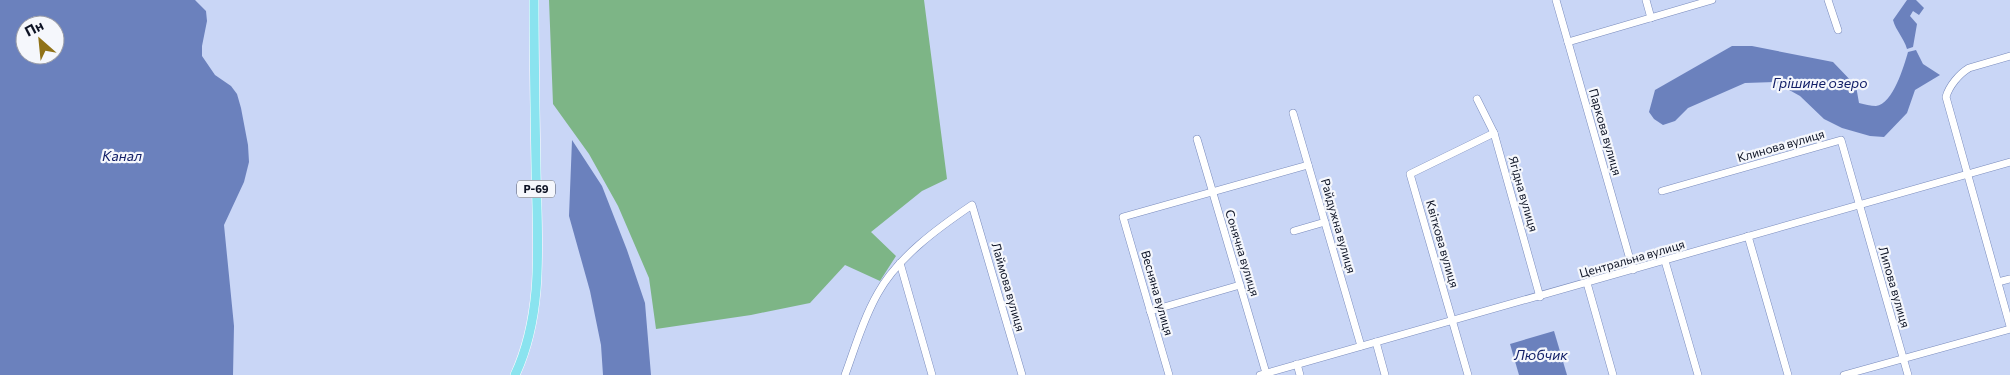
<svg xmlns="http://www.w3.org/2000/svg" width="2010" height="375" font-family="Commissioner,sans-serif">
  <rect width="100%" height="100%" fill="#c9d6f6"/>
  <path fill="#7db586" d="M 549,0 L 924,0 L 947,179 L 922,191 L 871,232 L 896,256 L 880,281 L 845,265 L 810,303 L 751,315 L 656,329 L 649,278 L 618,206 L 589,154 L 553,104 Z"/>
  <g fill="#6b81bd" fill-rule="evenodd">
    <path d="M 0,0 L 195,0 L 206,11 L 207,21 L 202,46 L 202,56 L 215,75 L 231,86 L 237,94 L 241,108 L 248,145 L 249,162 L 244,182 L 224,225 L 234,326 L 233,375 L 0,375 ZM 25,25 L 55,25 L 55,55 L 25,55 Z"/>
    <path d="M 1907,0 L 1916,0 L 1924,8 L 1919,15 L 1913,11 L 1910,16 L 1917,24 L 1913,47 L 1907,49 C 1904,38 1896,31 1893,20 Z"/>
    <path d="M 1732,46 L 1752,46 L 1833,62 L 1856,86 L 1859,103 C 1864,104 1871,106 1876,106 C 1893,104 1904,66 1908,52 L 1916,50 L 1923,64 L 1940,75 L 1915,90 L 1907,113 L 1884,137 L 1870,136 L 1842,128 L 1824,119 L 1800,96 L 1775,82 L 1745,83 L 1688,108 L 1675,121 L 1663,125 L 1654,119 L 1649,112 L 1655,90 Z"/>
    <path d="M 572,140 L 602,186 L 627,250 L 645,303 L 651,375 L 603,375 L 601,345 L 590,291 L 569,216 Z"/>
    <path d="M 1554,331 L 1567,375 L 1519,375 L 1510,344 Z"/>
  </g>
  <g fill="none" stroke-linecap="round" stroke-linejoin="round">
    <defs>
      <g id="minor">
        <path d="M 1556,0 L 1633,270"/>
        <path d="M 1646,0 L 1651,18"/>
        <path d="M 1828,0 L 1838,30"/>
        <path d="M 1568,42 L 1712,0"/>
        <path d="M 2010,56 L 1969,68 C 1959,74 1949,86 1946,97 L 2010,326"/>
        <path d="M 1477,99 L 1494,133 L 1540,297"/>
        <path d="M 1293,113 L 1361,346"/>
        <path d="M 1197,139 L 1266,373"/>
        <path d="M 1662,191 L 1841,140 L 1908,375"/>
        <path d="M 1294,231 L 1325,222"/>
        <path d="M 1748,236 L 1788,375"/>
        <path d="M 1665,261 L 1698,375"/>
        <path d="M 900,263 L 932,375"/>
        <path d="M 1998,282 L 2010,279"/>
        <path d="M 1587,283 L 1613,375"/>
        <path d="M 1150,311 L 1240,285"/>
        <path d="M 1376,342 L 1385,375"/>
        <path d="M 1297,364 L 1300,375"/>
        <path d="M 845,375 C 855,348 863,319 878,293 C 898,257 938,228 972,205 L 1022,375"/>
        <path d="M 1169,375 L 1123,217 L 1308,165"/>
        <path d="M 1260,375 L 2010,162"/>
        <path d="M 1468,375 L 1410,174 L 1494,133"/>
        <path d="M 1844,375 L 2010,329"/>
      </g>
      <path id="major" d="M 515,375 C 545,311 537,237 536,168 C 535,112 534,56 534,0"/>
    </defs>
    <use href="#minor" stroke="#798bbc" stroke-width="8"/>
    <use href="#major" stroke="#fff" stroke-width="10"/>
    <use href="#minor" stroke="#fff" stroke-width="7"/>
    <use href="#major" stroke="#8ae3ef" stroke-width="9"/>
  </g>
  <g text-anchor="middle" stroke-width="4.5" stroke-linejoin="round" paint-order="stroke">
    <rect fill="#f5f7fc" stroke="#525765" stroke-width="1" x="517" y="180.5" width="38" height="17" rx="4"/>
    <g font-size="11" font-weight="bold" fill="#0c1224">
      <text x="536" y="193">Р-69</text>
    </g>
    <g font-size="12" fill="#0c1224" stroke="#f5f7fc">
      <text transform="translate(1605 132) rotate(74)" y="4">Паркова вулиця</text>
      <text transform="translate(1781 146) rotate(-16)" y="4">Клинова вулиця</text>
      <text transform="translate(1523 194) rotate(74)" y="4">Ягідна вулиця</text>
      <text transform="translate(1338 226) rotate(74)" y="4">Райдужна вулиця</text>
      <text transform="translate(1442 244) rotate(74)" y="4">Квіткова вулиця</text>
      <text transform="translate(1242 253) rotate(73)" y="4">Сонячна вулиця</text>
      <text transform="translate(1632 259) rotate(-16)" y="4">Центральна вулиця</text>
      <text transform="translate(1008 287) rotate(74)" y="4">Лаймова вулиця</text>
      <text transform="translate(1894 287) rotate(74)" y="4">Липова вулиця</text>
      <text transform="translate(1157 293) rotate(74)" y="4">Весняна вулиця</text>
    </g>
    <g font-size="14" font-style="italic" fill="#132068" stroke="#f5f7fc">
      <text x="1820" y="88">Грішине озеро</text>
      <text x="122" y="161">Канал</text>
      <text x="1541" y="360">Любчик</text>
    </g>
  </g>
  <g transform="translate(40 40) rotate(333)"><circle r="24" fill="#f5f7fc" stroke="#989ba6"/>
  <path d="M0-4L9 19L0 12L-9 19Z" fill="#907217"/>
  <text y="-8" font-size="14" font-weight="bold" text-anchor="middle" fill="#0c1224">Пн</text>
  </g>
</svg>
